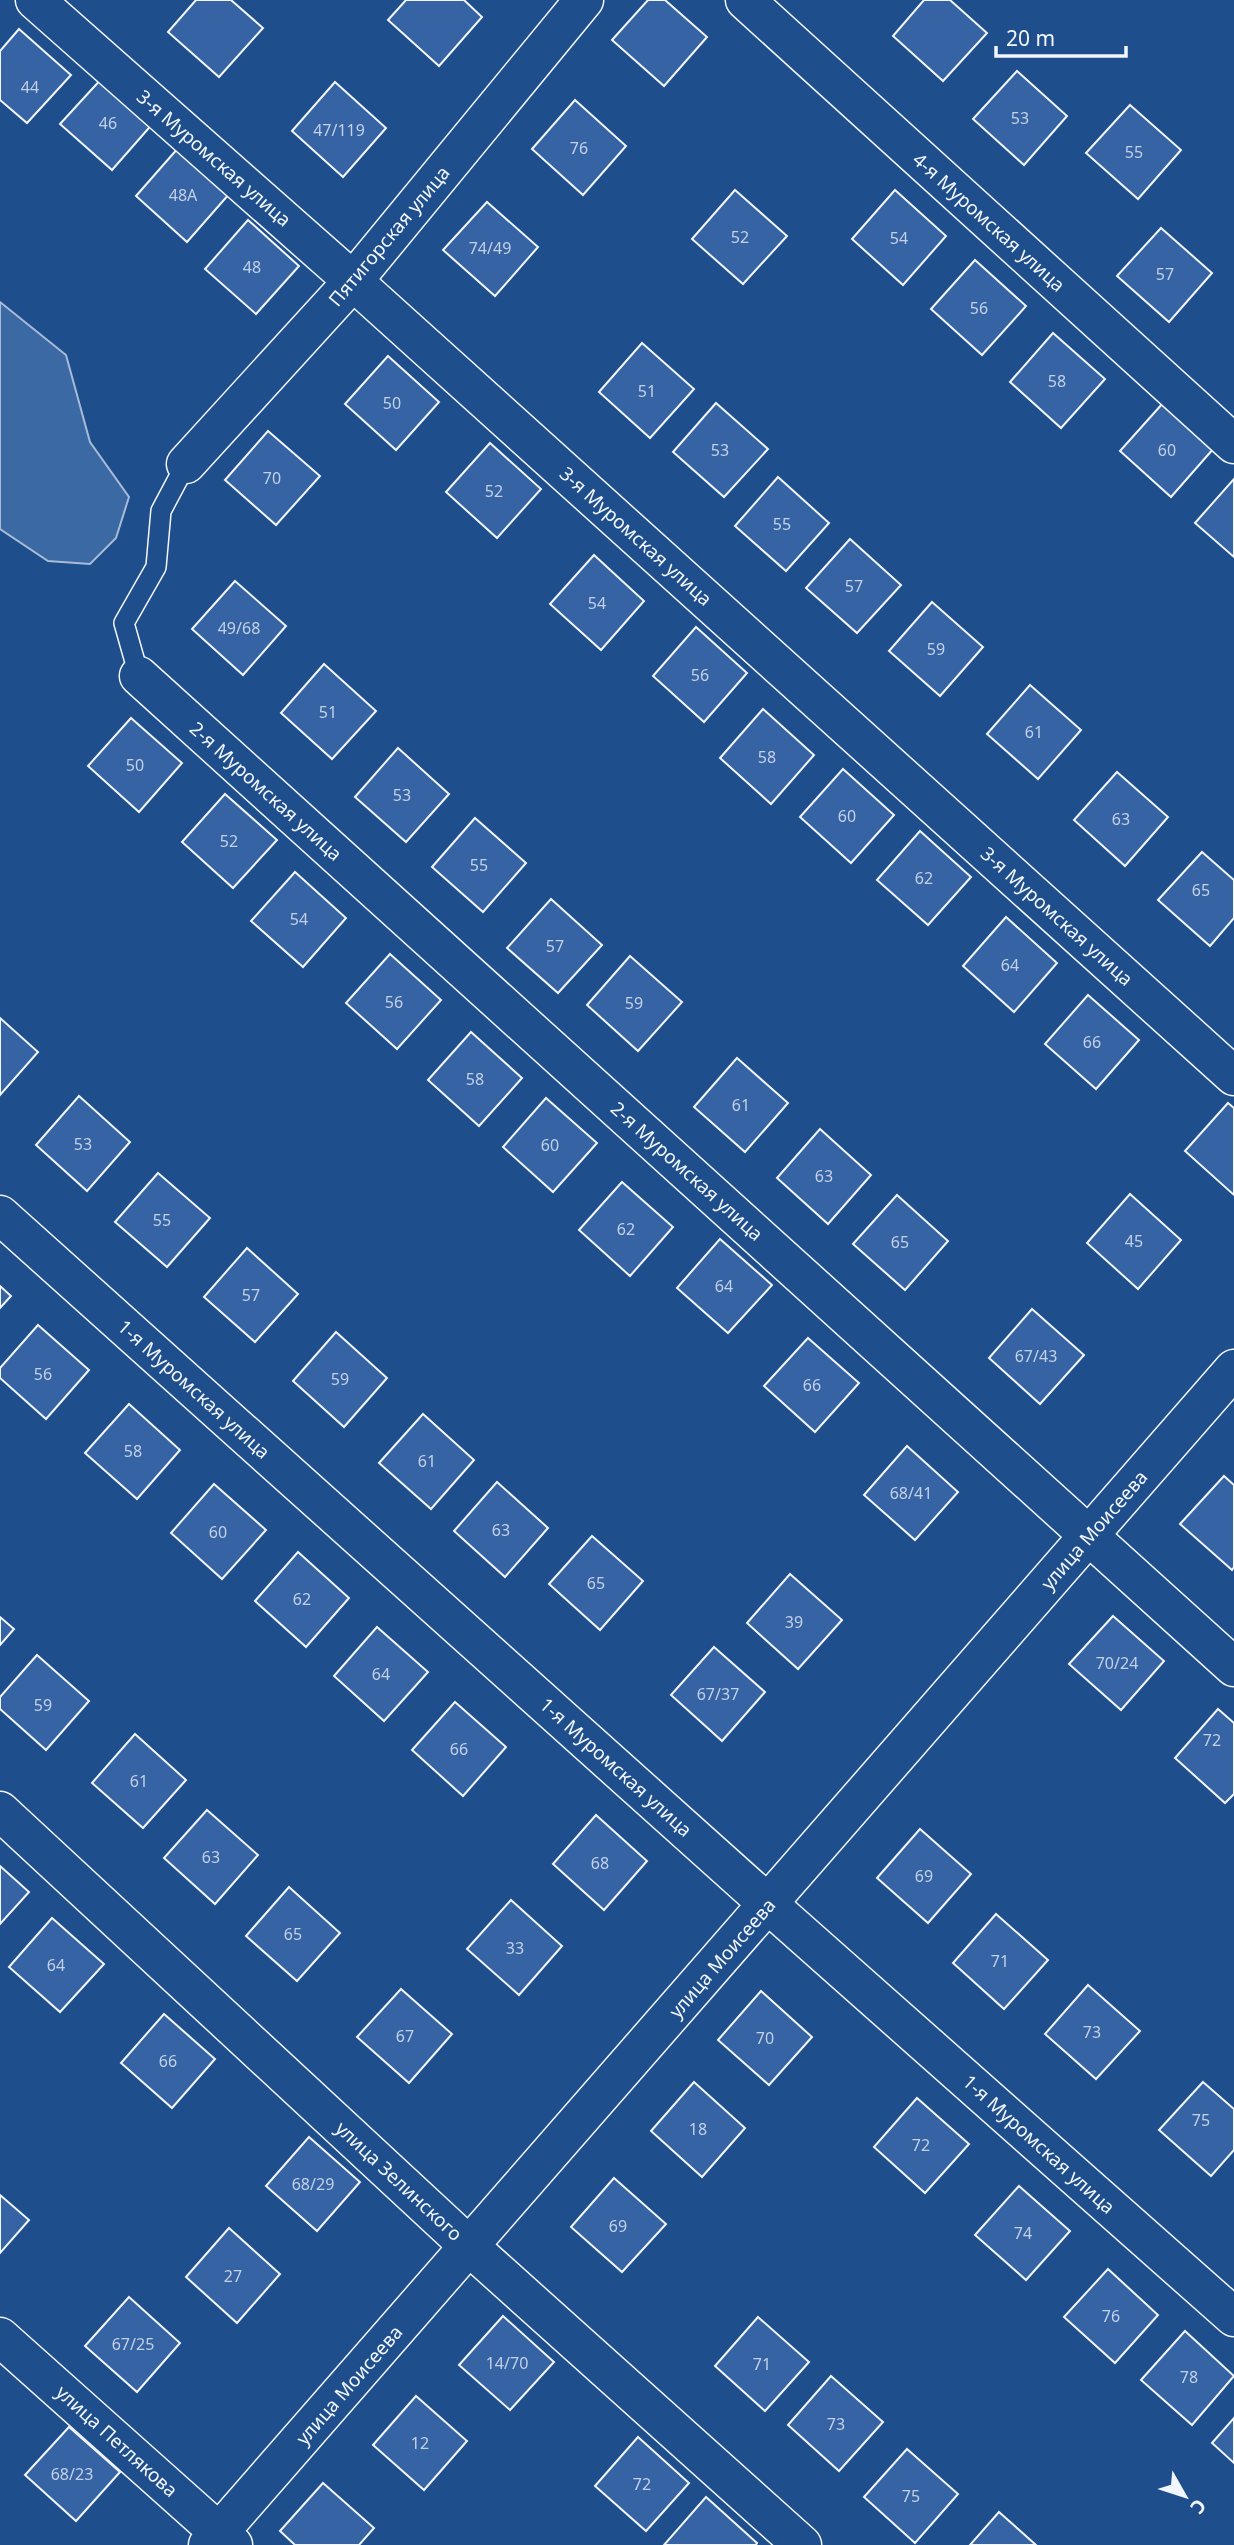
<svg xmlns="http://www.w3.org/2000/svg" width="1234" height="2545" font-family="'Noto Sans',sans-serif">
  <rect width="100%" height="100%" fill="#1f4e8c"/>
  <path fill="#3b69a3" stroke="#a8bbd7" stroke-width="2" d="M 0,302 L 66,355 L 90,442 L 129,497 L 116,538 L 90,564 L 48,561 L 0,529 Z"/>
  <g fill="#3563a3" stroke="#f2f6ff" stroke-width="2">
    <path d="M 196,0 L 231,0 L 263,28 L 219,77 L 168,32 Z"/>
    <path d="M 406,0 L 464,0 L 482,17 L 439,66 L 388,20 Z"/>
    <path d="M 648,0 L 665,0 L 707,37 L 664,86 L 612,40 Z"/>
    <path d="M 924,0 L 950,0 L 987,33 L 943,81 L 893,36 Z"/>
    <path d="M 19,29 L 71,75 L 27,123 L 0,100 L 0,51 Z"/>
    <path d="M 1017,71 L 1067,116 L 1024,165 L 973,119 Z"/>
    <path d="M 104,76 L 155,121 L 112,170 L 60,124 Z"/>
    <path d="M 335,82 L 386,128 L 343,177 L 292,131 Z"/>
    <path d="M 575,100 L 626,146 L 583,195 L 532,149 Z"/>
    <path d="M 1130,105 L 1181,150 L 1138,199 L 1086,153 Z"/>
    <path d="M 179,147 L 230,193 L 187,242 L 136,196 Z"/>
    <path d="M 735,190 L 787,236 L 743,284 L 692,239 Z"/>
    <path d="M 895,190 L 946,236 L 903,285 L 852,239 Z"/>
    <path d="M 487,202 L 538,247 L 495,296 L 443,250 Z"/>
    <path d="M 248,220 L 299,266 L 256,314 L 205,269 Z"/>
    <path d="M 1161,228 L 1212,273 L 1169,322 L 1117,276 Z"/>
    <path d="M 975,260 L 1026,306 L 982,355 L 931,309 Z"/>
    <path d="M 1053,333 L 1105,379 L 1061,428 L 1010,382 Z"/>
    <path d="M 642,343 L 694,389 L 650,438 L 599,392 Z"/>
    <path d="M 388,356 L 439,402 L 396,450 L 345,404 Z"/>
    <path d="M 716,403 L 768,449 L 724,497 L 673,452 Z"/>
    <path d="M 1163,403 L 1214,448 L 1171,497 L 1120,451 Z"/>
    <path d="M 268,431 L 320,476 L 276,525 L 225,480 Z"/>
    <path d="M 490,443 L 541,489 L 497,538 L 446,492 Z"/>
    <path d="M 778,477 L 829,523 L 786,571 L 735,526 Z"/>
    <path d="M 1234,479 L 1234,557 L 1195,523 Z"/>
    <path d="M 850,539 L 901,585 L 857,633 L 806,588 Z"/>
    <path d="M 594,555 L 644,601 L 601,650 L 550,604 Z"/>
    <path d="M 235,581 L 286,626 L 243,675 L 192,629 Z"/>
    <path d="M 932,602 L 983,647 L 940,696 L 889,651 Z"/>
    <path d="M 696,627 L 747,673 L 704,722 L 653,676 Z"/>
    <path d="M 324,664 L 376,711 L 332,759 L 281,713 Z"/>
    <path d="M 1030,685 L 1081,730 L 1038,779 L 987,734 Z"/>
    <path d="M 763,709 L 814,755 L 771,804 L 720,758 Z"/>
    <path d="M 131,718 L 182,763 L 139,812 L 88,766 Z"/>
    <path d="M 398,748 L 449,794 L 406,842 L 355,797 Z"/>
    <path d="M 843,769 L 894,815 L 851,863 L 800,817 Z"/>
    <path d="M 1117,772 L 1168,817 L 1125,866 L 1074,820 Z"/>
    <path d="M 225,794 L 277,840 L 233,888 L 182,842 Z"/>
    <path d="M 475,818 L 526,863 L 483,912 L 432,867 Z"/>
    <path d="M 920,831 L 971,877 L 928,925 L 877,880 Z"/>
    <path d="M 1202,852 L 1234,880 L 1234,918 L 1210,946 L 1158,900 Z"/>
    <path d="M 295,872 L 346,918 L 303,967 L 251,921 Z"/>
    <path d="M 551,899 L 602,945 L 558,993 L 507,948 Z"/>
    <path d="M 1006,917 L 1057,963 L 1014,1012 L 963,966 Z"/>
    <path d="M 390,954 L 441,1000 L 397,1049 L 346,1003 Z"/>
    <path d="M 630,956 L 682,1002 L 638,1051 L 587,1005 Z"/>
    <path d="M 1088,995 L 1139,1040 L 1096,1089 L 1045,1044 Z"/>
    <path d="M 0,1018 L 38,1052 L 0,1095 Z"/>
    <path d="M 471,1032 L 522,1078 L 479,1126 L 428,1080 Z"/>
    <path d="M 737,1058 L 788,1103 L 745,1152 L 694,1107 Z"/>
    <path d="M 79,1096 L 130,1142 L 87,1191 L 36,1145 Z"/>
    <path d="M 546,1098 L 597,1143 L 553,1192 L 503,1147 Z"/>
    <path d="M 1228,1103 L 1234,1108 L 1234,1195 L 1185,1151 Z"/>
    <path d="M 820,1129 L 871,1175 L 828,1224 L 777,1178 Z"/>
    <path d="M 158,1173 L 210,1218 L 167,1267 L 115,1222 Z"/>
    <path d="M 622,1182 L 673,1227 L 630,1276 L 579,1230 Z"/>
    <path d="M 1130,1194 L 1181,1240 L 1138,1289 L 1087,1243 Z"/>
    <path d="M 897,1195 L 948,1241 L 905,1290 L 853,1244 Z"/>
    <path d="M 720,1239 L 772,1285 L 728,1333 L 677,1288 Z"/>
    <path d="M 247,1248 L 298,1294 L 255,1342 L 204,1297 Z"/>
    <path d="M 0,1286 L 11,1296 L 0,1308 Z"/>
    <path d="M 1032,1309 L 1084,1355 L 1040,1404 L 989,1358 Z"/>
    <path d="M 38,1325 L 89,1370 L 46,1419 L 0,1378 L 0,1368 Z"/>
    <path d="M 336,1332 L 387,1378 L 344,1427 L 293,1381 Z"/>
    <path d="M 808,1338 L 859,1383 L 815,1432 L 764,1386 Z"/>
    <path d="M 129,1404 L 180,1450 L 137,1499 L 85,1453 Z"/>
    <path d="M 423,1414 L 474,1460 L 431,1509 L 379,1463 Z"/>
    <path d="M 907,1446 L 958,1492 L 915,1540 L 864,1495 Z"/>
    <path d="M 1224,1476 L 1234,1485 L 1234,1567 L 1232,1570 L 1180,1524 Z"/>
    <path d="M 497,1482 L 548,1528 L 505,1577 L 454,1531 Z"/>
    <path d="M 214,1484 L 266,1530 L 222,1579 L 171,1533 Z"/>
    <path d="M 592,1536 L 643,1581 L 600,1630 L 549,1584 Z"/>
    <path d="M 298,1552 L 349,1598 L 306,1647 L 255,1601 Z"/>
    <path d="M 790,1574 L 842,1620 L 798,1669 L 747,1623 Z"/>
    <path d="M 1113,1616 L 1164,1661 L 1121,1710 L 1069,1664 Z"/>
    <path d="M 0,1617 L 14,1629 L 0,1645 Z"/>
    <path d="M 377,1627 L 428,1672 L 384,1721 L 334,1676 Z"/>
    <path d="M 714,1647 L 765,1692 L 722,1741 L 671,1695 Z"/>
    <path d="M 37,1655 L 89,1701 L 46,1750 L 0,1709 L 0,1697 Z"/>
    <path d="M 455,1702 L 506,1747 L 463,1796 L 412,1750 Z"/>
    <path d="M 1218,1709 L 1234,1723 L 1234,1794 L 1225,1803 L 1175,1758 Z"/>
    <path d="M 135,1734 L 186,1780 L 143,1828 L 92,1783 Z"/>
    <path d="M 207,1810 L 258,1855 L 215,1904 L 164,1858 Z"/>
    <path d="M 596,1815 L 647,1861 L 604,1910 L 553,1864 Z"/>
    <path d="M 920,1829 L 971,1874 L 928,1923 L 877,1878 Z"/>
    <path d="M 0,1866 L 29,1892 L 0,1924 Z"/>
    <path d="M 289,1887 L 340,1933 L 297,1981 L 246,1936 Z"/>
    <path d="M 511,1900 L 562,1946 L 519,1995 L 467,1949 Z"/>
    <path d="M 996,1914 L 1048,1960 L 1004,2009 L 953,1963 Z"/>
    <path d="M 52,1918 L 104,1964 L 60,2012 L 9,1967 Z"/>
    <path d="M 1088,1985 L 1140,2031 L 1096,2079 L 1045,2034 Z"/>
    <path d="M 401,1989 L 452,2034 L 409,2083 L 357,2037 Z"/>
    <path d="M 761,1991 L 812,2037 L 769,2085 L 718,2040 Z"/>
    <path d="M 164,2014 L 215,2059 L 172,2108 L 121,2063 Z"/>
    <path d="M 694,2082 L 745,2128 L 702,2177 L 651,2131 Z"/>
    <path d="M 1203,2082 L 1234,2109 L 1234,2150 L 1211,2176 L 1159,2130 Z"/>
    <path d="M 917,2098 L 969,2144 L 925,2193 L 874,2147 Z"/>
    <path d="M 309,2137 L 360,2182 L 317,2231 L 266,2186 Z"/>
    <path d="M 614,2178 L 666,2224 L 622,2272 L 571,2227 Z"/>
    <path d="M 1019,2186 L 1070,2231 L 1026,2280 L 975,2235 Z"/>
    <path d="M 0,2195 L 29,2220 L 0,2253 Z"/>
    <path d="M 229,2228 L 280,2274 L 237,2323 L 186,2277 Z"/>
    <path d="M 1108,2269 L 1158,2315 L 1115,2363 L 1064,2317 Z"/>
    <path d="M 129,2297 L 180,2343 L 137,2392 L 85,2346 Z"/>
    <path d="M 503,2316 L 554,2362 L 510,2410 L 459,2365 Z"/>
    <path d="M 758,2317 L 809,2362 L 765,2411 L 715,2366 Z"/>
    <path d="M 1185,2331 L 1234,2376 L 1192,2425 L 1141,2380 Z"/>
    <path d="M 831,2376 L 883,2422 L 839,2471 L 788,2425 Z"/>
    <path d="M 416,2396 L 467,2441 L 424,2490 L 373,2445 Z"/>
    <path d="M 1234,2418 L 1234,2463 L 1212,2443 Z"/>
    <path d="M 69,2427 L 120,2472 L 76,2521 L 25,2475 Z"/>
    <path d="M 638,2437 L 689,2483 L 646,2531 L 595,2486 Z"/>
    <path d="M 907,2449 L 958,2494 L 915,2543 L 864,2497 Z"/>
    <path d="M 323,2483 L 374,2528 L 359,2545 L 295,2545 L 280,2531 Z"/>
    <path d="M 706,2497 L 757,2543 L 756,2545 L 664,2545 Z"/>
    <path d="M 999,2512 L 1036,2545 L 970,2545 Z"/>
  </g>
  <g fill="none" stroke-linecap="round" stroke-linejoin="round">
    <defs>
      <path id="service" d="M 139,676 L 124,623 L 156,567 L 161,511 L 186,464"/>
      <g id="minor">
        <path d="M 35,0 L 353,281 L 1234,1076"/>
        <path d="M 745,0 L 1234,444"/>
        <path d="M 186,464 L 353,281 L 584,0"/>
        <path d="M 139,676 L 1234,1667"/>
        <path d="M 0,1215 L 768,1904 L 1234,2317"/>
        <path d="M 0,1811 L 470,2247 L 802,2545"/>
        <path d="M 0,2337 L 233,2545"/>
      </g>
      <path id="tertiary" d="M 208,2545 L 1234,1369"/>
    </defs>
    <use href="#service" stroke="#f2f6ff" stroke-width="22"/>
    <use href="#minor" stroke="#f2f6ff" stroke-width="41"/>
    <use href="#tertiary" stroke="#f2f6ff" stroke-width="41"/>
    <use href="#service" stroke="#1f4e8c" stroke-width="19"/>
    <use href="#minor" stroke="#1f4e8c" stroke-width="38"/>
    <use href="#tertiary" stroke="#1f4e8c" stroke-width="38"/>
  </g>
  <g text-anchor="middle" stroke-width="5" stroke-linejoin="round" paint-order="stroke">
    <g font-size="16" fill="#c3d1e8">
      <text x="30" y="93">44</text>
      <text x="1020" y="124">53</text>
      <text x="108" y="129">46</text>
      <text x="339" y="136">47/119</text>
      <text x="579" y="154">76</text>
      <text x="1134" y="158">55</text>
      <text x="183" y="201">48А</text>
      <text x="740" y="243">52</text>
      <text x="899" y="244">54</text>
      <text x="490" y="254">74/49</text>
      <text x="252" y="273">48</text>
      <text x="1165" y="280">57</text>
      <text x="979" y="314">56</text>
      <text x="1057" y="387">58</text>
      <text x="647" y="397">51</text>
      <text x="392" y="409">50</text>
      <text x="720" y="456">53</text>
      <text x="1167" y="456">60</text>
      <text x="272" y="484">70</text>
      <text x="494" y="497">52</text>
      <text x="782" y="530">55</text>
      <text x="854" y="592">57</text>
      <text x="597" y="609">54</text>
      <text x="239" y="634">49/68</text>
      <text x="936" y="655">59</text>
      <text x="700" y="681">56</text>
      <text x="328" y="718">51</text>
      <text x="1034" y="738">61</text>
      <text x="767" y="763">58</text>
      <text x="135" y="771">50</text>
      <text x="402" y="801">53</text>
      <text x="847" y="822">60</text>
      <text x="1121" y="825">63</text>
      <text x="229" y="847">52</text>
      <text x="479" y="871">55</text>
      <text x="924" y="884">62</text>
      <text x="1201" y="896">65</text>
      <text x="299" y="925">54</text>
      <text x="555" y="952">57</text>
      <text x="1010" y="971">64</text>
      <text x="394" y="1008">56</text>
      <text x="634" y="1009">59</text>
      <text x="1092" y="1048">66</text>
      <text x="475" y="1085">58</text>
      <text x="741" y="1111">61</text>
      <text x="83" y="1150">53</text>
      <text x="550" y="1151">60</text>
      <text x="824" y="1182">63</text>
      <text x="162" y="1226">55</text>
      <text x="626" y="1235">62</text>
      <text x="1134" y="1247">45</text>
      <text x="900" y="1248">65</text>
      <text x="724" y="1292">64</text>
      <text x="251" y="1301">57</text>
      <text x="1036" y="1362">67/43</text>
      <text x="43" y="1380">56</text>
      <text x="340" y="1385">59</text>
      <text x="812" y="1391">66</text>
      <text x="133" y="1457">58</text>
      <text x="427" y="1467">61</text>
      <text x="911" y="1499">68/41</text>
      <text x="501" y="1536">63</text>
      <text x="218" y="1538">60</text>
      <text x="596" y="1589">65</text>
      <text x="302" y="1605">62</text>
      <text x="794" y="1628">39</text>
      <text x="1117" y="1669">70/24</text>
      <text x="381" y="1680">64</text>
      <text x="718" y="1700">67/37</text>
      <text x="43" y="1711">59</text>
      <text x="1212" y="1746">72</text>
      <text x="459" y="1755">66</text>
      <text x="139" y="1787">61</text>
      <text x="211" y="1863">63</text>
      <text x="600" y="1869">68</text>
      <text x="924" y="1882">69</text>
      <text x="293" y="1940">65</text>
      <text x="515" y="1954">33</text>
      <text x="1000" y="1967">71</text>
      <text x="56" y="1971">64</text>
      <text x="1092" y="2038">73</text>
      <text x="405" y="2042">67</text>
      <text x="765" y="2044">70</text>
      <text x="168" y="2067">66</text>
      <text x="1201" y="2126">75</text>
      <text x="698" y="2135">18</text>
      <text x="921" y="2151">72</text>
      <text x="313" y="2190">68/29</text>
      <text x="618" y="2232">69</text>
      <text x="1023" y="2239">74</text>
      <text x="233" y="2282">27</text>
      <text x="1111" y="2322">76</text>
      <text x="133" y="2350">67/25</text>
      <text x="507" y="2369">14/70</text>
      <text x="762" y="2370">71</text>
      <text x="1189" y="2383">78</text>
      <text x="836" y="2430">73</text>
      <text x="420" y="2449">12</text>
      <text x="72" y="2480">68/23</text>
      <text x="642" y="2490">72</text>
      <text x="911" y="2502">75</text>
    </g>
    <g font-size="19" fill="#f2f6ff" stroke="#1f4e8c">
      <text transform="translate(214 158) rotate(41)" y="7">3-я Муромская улица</text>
      <text transform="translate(989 222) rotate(42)" y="7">4-я Муромская улица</text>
      <text transform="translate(389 236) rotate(-50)" y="7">Пятигорская улица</text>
      <text transform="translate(636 536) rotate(42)" y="7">3-я Муромская улица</text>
      <text transform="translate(266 791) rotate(42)" y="7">2-я Муромская улица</text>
      <text transform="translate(1057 916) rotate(42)" y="7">3-я Муромская улица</text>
      <text transform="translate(687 1171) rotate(42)" y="7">2-я Муромская улица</text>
      <text transform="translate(194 1389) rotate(42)" y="7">1-я Муромская улица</text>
      <text transform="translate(1094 1530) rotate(-49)" y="7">улица Моисеева</text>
      <text transform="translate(616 1767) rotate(42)" y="7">1-я Муромская улица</text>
      <text transform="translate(722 1958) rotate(-49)" y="7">улица Моисеева</text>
      <text transform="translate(1039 2144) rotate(42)" y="7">1-я Муромская улица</text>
      <text transform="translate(399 2181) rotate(43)" y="7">улица Зелинского</text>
      <text transform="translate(349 2385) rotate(-49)" y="7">улица Моисеева</text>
      <text transform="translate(117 2441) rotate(42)" y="7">улица Петлякова</text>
    </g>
  </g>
  <g transform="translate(1185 2496) rotate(129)" stroke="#1f4e8c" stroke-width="5" paint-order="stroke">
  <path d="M0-5L12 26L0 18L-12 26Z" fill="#f2f6ff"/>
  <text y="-10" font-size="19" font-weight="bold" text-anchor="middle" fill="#f2f6ff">С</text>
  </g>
  <path d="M996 46v10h130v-10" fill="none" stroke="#f2f6ff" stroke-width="3.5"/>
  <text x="1006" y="46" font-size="21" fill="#f2f6ff" stroke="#1f4e8c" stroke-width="5" paint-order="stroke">20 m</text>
</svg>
